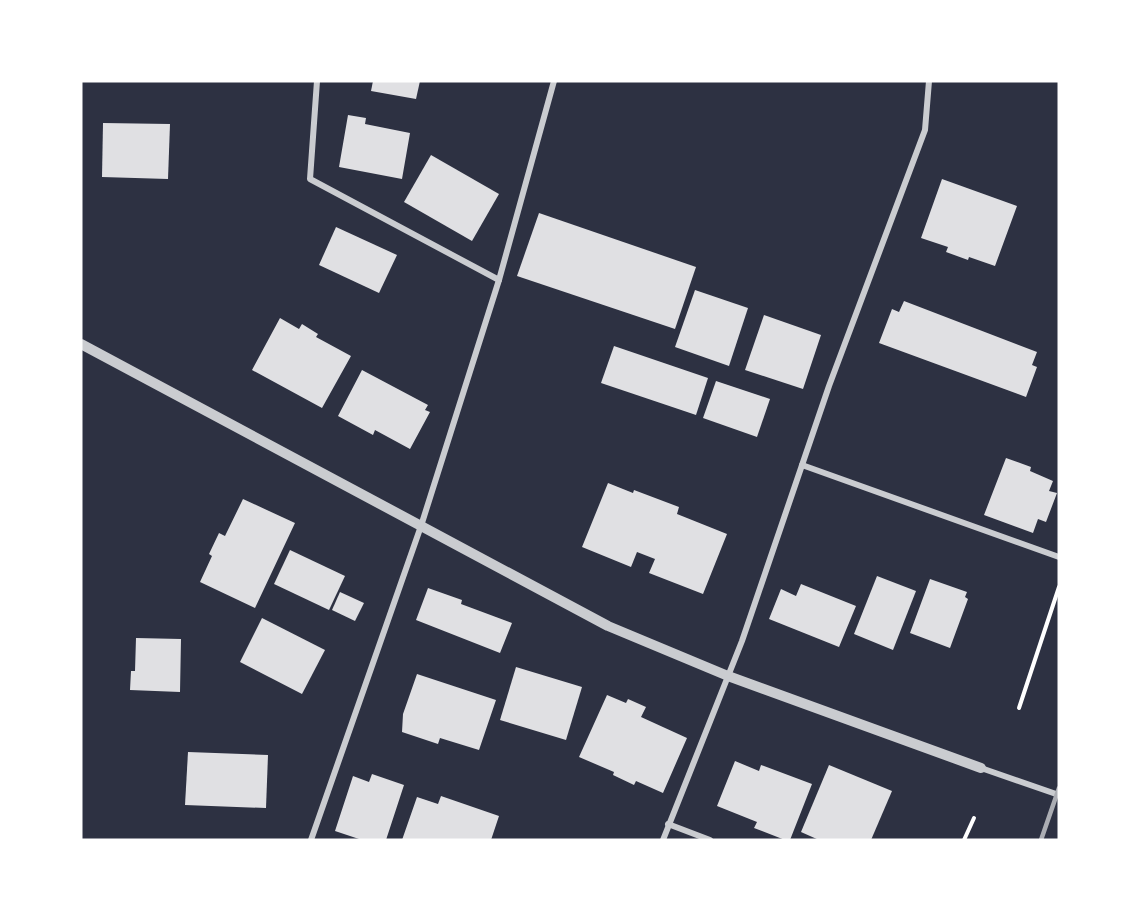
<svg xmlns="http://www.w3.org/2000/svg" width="1140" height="921" font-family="'IBM Plex Sans',sans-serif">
  <rect width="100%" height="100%" fill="#2d3142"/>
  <g fill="#e0e0e3">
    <path d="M 373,81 L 420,81 L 416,99 L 371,91 Z"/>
    <path d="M 348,115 L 366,118 L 365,124 L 410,133 L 402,179 L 339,167 Z"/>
    <path d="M 103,123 L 170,124 L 168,179 L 102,177 Z"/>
    <path d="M 431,155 L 499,194 L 472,241 L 404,202 Z"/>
    <path d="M 942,179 L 1017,206 L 995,266 L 969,257 L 968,260 L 946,252 L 948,247 L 921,238 Z"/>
    <path d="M 539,213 L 696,267 L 675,329 L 517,276 Z"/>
    <path d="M 336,227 L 397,255 L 379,293 L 319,265 Z"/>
    <path d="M 695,290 L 748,308 L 729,366 L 675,347 Z"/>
    <path d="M 904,301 L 1037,352 L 1032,365 L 1037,367 L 1026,397 L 879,343 L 892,309 L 899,312 Z"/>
    <path d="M 764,315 L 821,335 L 803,389 L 745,370 Z"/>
    <path d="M 280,318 L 299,329 L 302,324 L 318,334 L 316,337 L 351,356 L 322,408 L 252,370 Z"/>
    <path d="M 614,346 L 708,378 L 696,415 L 601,383 Z"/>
    <path d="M 362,370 L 428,405 L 425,410 L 430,412 L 410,449 L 375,430 L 373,435 L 338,416 Z"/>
    <path d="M 716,381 L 770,399 L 757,437 L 703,418 Z"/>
    <path d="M 1006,458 L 1031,467 L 1030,471 L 1053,481 L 1049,491 L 1057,493 L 1046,522 L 1038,519 L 1033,533 L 984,515 Z"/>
    <path d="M 608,483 L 633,493 L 634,490 L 679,507 L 677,514 L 727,534 L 703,594 L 649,573 L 655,559 L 637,552 L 631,567 L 582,547 Z"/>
    <path d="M 243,499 L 295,523 L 255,608 L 200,582 L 212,556 L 209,554 L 219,533 L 225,536 Z"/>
    <path d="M 290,550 L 345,576 L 329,610 L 274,584 Z"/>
    <path d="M 877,576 L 916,591 L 893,650 L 854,634 Z"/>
    <path d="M 930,579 L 967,592 L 965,597 L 968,599 L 950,648 L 910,633 Z"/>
    <path d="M 801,584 L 856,606 L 839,647 L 769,619 L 781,589 L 796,596 Z"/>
    <path d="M 428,588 L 462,600 L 461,604 L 512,623 L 500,653 L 416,620 Z"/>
    <path d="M 340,592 L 364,603 L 355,621 L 332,610 Z"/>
    <path d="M 262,618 L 325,650 L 302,694 L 240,662 Z"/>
    <path d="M 136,638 L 181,639 L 180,692 L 130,690 L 131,671 L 135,671 Z"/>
    <path d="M 516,667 L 582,687 L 566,740 L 500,720 Z"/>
    <path d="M 417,674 L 496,700 L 479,750 L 440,738 L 438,744 L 402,732 L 403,714 Z"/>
    <path d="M 607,695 L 626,703 L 628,699 L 646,707 L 641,717 L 687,738 L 663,793 L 636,781 L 634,785 L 613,775 L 614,772 L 579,757 Z"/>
    <path d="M 188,752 L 268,755 L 266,808 L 185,805 Z"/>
    <path d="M 735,761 L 759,771 L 761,765 L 812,784 L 790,840 L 785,840 L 754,828 L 757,822 L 717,806 Z"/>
    <path d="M 829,765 L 892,791 L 871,840 L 819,840 L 801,832 Z"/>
    <path d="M 372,774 L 404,785 L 386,840 L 362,840 L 335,831 L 353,776 L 369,782 Z"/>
    <path d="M 441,796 L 499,816 L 491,840 L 402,840 L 417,797 L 438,804 Z"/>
  </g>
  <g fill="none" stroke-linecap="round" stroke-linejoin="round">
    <g stroke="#fff" stroke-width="4">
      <path d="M 1019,708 L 1059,587"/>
      <path d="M 964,840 L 974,818"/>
    </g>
    <g stroke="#caccd0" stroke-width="6">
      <path d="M 317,81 L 310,179 L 499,280"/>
      <path d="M 802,465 L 1059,557"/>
      <path d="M 981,768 L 1059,795"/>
      <path d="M 668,824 L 710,840"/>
      <path d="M 311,840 L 421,526 L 499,280 L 554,81"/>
      <path d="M 663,840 L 742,641 L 829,386 L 925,130 L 929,81"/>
    </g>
    <path stroke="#caccd0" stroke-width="10" d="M 81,344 L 608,626 L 728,676 L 981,768"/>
    <path stroke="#abadb3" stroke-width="4.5" d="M 1041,840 L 1059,788"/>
  </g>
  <rect width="1140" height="921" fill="none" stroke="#ffffff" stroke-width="165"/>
</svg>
